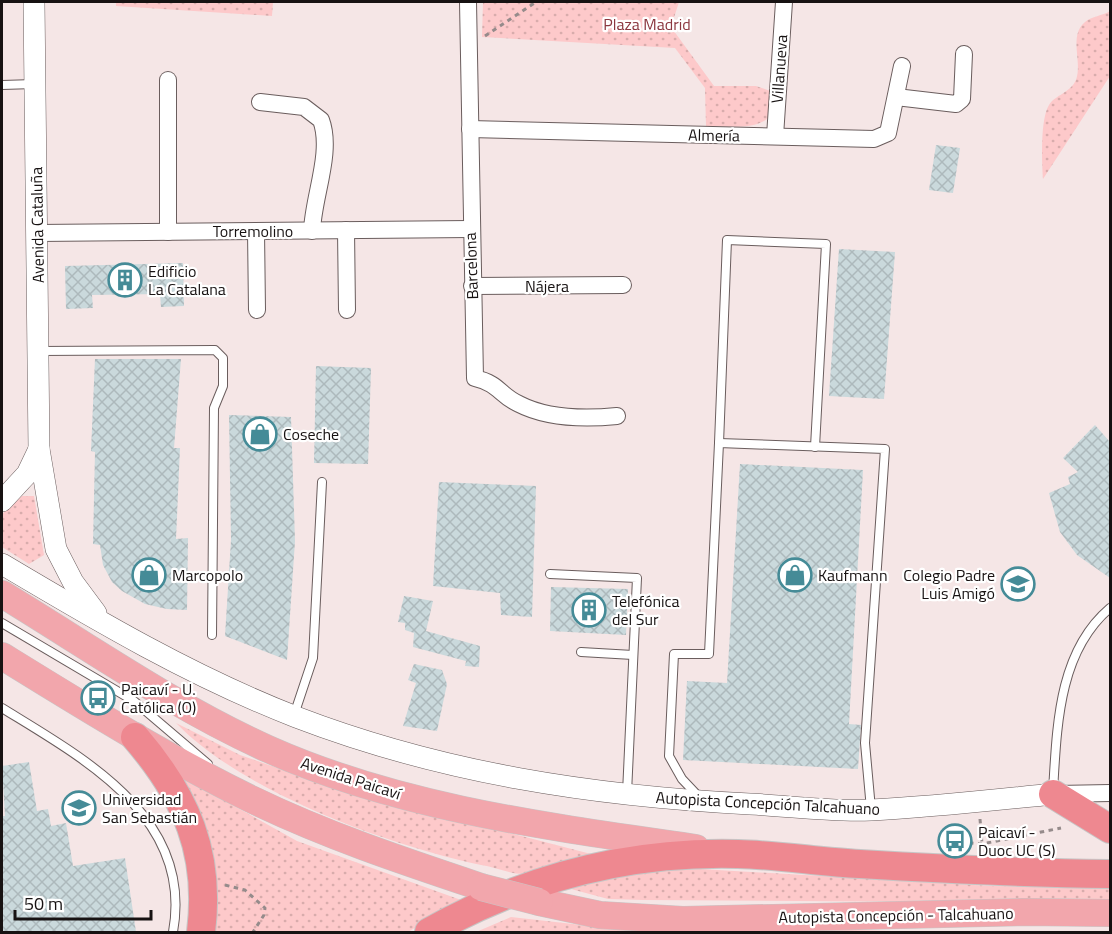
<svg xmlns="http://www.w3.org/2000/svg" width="1112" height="934" font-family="'Titillium Web',sans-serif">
  <defs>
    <pattern id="grass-dots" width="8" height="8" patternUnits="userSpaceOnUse" patternTransform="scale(1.5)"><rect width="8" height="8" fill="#fdc9ca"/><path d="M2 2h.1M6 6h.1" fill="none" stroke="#d8acac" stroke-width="1.8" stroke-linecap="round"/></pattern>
    <pattern id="building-cross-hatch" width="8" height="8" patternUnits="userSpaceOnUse" patternTransform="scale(1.5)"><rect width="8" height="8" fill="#cad9dc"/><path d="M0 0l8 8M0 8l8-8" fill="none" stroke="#adb9bc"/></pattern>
  </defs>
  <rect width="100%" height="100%" fill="#f5e6e6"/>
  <g fill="url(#grass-dots)">
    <path d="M 116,2 L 273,2 L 272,16 L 116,6 Z"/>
    <path d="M 483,2 L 679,2 L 671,27 L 714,86 L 756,86 L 773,92 L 770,116 C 758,131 723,126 706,126 L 705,88 L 675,48 L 482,37 Z"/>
    <path d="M 1110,11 L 1110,76 L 1043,179 C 1042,163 1040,119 1049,105 C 1055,95 1070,93 1076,80 C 1083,62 1068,36 1085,22 C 1092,16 1102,16 1110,11 Z"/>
    <path d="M 22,496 L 34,496 L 44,555 L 29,564 L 2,547 L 2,514 Z"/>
    <path d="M 176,723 L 240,755 L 330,786 L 591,854 C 575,859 541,873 526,874 C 512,875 495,867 481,865 C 387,845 243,792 176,723 Z"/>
    <path d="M 179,775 L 297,841 L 461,900 L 408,932 L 208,932 Z"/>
    <path d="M 700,869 L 991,886 L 1110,887 L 1110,903 L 643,900 L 608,899 L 571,889 C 610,872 657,870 700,869 Z"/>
    <path d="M 511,917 L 644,932 L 476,932 Z"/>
    <path d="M 803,929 L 936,932 L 674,932 Z"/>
  </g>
  <g fill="url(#building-cross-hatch)">
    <path d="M 936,145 L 960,148 L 953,193 L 929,190 Z"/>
    <path d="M 839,249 L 895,252 L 884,399 L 829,396 Z"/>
    <path d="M 183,263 L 184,306 L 161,307 L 160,294 L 92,295 L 93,308 L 66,309 L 65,266 Z"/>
    <path d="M 95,359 L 181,359 L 174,448 L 180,448 L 176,539 L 188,538 L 187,610 L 167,609 L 145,604 L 122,591 L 112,582 L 103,565 L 100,545 L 93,544 L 95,452 L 91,451 Z"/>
    <path d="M 316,366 L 371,368 L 368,464 L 314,463 Z"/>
    <path d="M 229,415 L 291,417 L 295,541 L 287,660 L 225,636 L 231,540 Z"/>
    <path d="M 1095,425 L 1110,442 L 1110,578 L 1077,555 L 1060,532 L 1049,493 L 1070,484 L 1068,477 L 1078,472 L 1063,458 Z"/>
    <path d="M 740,464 L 863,470 L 849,724 L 861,725 L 858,769 L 683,760 L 687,681 L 727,683 Z"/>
    <path d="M 439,482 L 536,486 L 532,617 L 501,615 L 500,593 L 433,586 Z"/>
    <path d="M 551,587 L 628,589 L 626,635 L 550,631 Z"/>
    <path d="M 404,596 L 433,601 L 426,631 L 480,646 L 479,667 L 465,666 L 466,661 L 413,647 L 414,633 L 405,630 L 405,623 L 398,622 Z"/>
    <path d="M 414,664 L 442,670 L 447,684 L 437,731 L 403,726 L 416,683 L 408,680 Z"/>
    <path d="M 29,762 L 37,811 L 48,809 L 51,826 L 66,823 L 73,866 L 125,858 L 136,932 L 2,932 L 2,816 L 5,816 L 2,766 Z"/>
  </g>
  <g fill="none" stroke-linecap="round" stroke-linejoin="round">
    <defs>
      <g id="service">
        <path d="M 2,85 L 34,84"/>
        <path d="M 38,351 L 215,350 L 223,358 L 223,386 L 214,408 L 212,635"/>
        <path d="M 719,443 L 727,240 L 826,244 L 815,447"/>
        <path d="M 550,574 L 637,578 L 627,793"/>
        <path d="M 2,623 L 134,701 L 208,764"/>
        <path d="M 581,652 L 633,655"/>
        <path d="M 2,708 C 83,758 194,817 173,932"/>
        <path d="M 294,715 L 313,658 L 322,482"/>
        <path d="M 1053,791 C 1057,727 1058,652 1110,608"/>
        <path d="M 700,798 L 682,779 L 669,756 L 674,654 L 709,654 L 719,443 L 885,449 L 865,743 L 871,809"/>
      </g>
      <g id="minor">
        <path d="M 468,2 L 475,378 C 500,384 499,395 519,404 C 548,419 586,419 617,416"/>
        <path d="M 168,80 L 168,232"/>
        <path d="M 896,97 L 956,104 L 962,99 L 964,54"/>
        <path d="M 260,102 L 304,107 L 321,120 C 333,152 313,197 312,231"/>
        <path d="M 470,129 L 874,139 L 888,133 L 902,66"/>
        <path d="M 775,136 L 784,2"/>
        <path d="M 346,230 L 347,310"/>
        <path d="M 256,231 L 257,310"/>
        <path d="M 37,233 L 470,229"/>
        <path d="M 472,286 L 623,285"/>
        <path d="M 1057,794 L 1110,793"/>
      </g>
      <g id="tertiary">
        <path d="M 34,2 L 39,449 L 56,549 L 73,582 L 96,613"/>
        <path d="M 2,501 L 27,474 L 39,449"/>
        <path d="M 2,564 C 96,620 193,677 296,717 C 442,773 593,796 750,804 C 790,806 831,812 871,810 C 932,807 993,800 1053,794"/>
      </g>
      <g id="primary">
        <path d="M 2,594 C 89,647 175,707 268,749 C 403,809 552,827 696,848"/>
        <path d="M 2,656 C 83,706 165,757 251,799 C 325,835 403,861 481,887"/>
        <path d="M 539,902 L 600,915 L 683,920 L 1024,912 L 1110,913"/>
      </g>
      <g id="trunk">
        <path d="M 135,737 C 186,796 211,853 201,932"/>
        <path d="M 1053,794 L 1110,829"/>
        <path d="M 429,932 C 525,878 628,851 738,854 C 779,855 820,862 860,864 C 944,869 1027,873 1110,874"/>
      </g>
    </defs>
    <use href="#service" stroke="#6a5d5d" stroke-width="10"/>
    <use href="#minor" stroke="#6a5d5d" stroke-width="18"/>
    <use href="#tertiary" stroke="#6a5d5d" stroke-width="22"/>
    <use href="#primary" stroke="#c7c6c6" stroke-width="28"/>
    <use href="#trunk" stroke="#c7c6c6" stroke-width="30"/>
    <g stroke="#958b8b" stroke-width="3" stroke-dasharray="4.5 4.5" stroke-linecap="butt">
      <path d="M 485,36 L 536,2"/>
      <path d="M 980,819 L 982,844"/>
      <path d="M 960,842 L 982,844 L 1061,828"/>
      <path d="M 225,885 L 245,890 L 265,908 L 264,915 L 253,932"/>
    </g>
    <use href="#service" stroke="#fff" stroke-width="8"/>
    <use href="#minor" stroke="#fff" stroke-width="16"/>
    <use href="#tertiary" stroke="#fff" stroke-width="21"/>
    <use href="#primary" stroke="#f2a6ac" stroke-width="27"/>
    <use href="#trunk" stroke="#ee8890" stroke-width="28"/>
    <defs>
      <path id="primary-bridge" d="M 481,887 L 539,902"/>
    </defs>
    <use href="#primary-bridge" stroke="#c7c6c6" stroke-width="28" stroke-linecap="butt"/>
    <use href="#primary-bridge" stroke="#f2a6ac" stroke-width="27"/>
  </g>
  <defs>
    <symbol id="building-ring" viewBox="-11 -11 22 22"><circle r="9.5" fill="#fff" stroke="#458b97" stroke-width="1.5"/><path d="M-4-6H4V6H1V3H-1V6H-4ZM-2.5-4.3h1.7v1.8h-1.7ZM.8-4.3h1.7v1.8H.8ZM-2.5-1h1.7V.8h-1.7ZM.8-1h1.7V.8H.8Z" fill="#458b97"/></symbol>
    <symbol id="shop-ring" viewBox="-11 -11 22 22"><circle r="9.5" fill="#fff" stroke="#458b97" stroke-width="1.5"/><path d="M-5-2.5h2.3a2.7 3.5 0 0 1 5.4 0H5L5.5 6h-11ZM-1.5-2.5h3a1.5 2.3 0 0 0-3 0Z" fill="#458b97"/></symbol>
    <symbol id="school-ring" viewBox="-11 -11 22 22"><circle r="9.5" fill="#fff" stroke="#458b97" stroke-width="1.5"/><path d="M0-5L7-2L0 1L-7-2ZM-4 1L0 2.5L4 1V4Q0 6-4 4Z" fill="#458b97"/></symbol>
    <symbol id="bus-ring" viewBox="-11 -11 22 22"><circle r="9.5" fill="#fff" stroke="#458b97" stroke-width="1.5"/><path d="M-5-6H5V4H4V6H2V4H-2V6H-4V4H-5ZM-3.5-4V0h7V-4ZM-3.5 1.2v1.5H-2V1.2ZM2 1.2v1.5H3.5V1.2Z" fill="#458b97"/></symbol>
    <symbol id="university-ring" viewBox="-11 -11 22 22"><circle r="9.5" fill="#fff" stroke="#458b97" stroke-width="1.5"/><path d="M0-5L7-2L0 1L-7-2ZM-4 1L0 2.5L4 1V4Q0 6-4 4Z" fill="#458b97"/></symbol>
  </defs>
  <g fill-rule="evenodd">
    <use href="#building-ring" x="106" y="261" width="38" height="38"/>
    <use href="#shop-ring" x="241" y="415" width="38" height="38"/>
    <use href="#shop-ring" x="130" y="556" width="38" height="38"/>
    <use href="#shop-ring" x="776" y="556" width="38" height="38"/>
    <use href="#school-ring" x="999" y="565" width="38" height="38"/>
    <use href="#building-ring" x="570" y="591" width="38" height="38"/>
    <use href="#bus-ring" x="79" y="679" width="38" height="38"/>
    <use href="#university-ring" x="60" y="789" width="38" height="38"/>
    <use href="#bus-ring" x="936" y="822" width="38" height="38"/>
  </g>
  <g text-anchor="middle" stroke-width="4.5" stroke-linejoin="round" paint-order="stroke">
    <g font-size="16" fill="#8b373f" stroke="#fff">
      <text x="647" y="30">Plaza Madrid</text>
    </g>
    <g font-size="16" fill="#171212" stroke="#fff">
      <text transform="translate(779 69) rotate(-86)" y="6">Villanueva</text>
      <text transform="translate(714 135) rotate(1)" y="6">Almería</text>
      <text transform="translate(37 225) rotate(-91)" y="6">Avenida Cataluña</text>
      <text x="253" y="237">Torremolino</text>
      <text transform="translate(471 266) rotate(-92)" y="6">Barcelona</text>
      <text x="547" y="292">Nájera</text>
      <text transform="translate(351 778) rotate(18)" y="6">Avenida Paicaví</text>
      <text transform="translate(768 803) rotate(3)" y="6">Autopista Concepción Talcahuano</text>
      <text transform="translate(896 915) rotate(-1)" y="6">Autopista Concepción - Talcahuano</text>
    </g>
    <g font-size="16" fill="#171212" stroke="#fff" text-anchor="start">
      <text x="148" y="277">Edificio<tspan x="148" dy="18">La Catalana</tspan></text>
      <text x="283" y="440">Coseche</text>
      <text x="172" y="581">Marcopolo</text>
      <text x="818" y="581">Kaufmann</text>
      <text x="995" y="581" text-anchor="end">Colegio Padre<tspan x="995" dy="18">Luis Amigó</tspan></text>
      <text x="612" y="607">Telefónica<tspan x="612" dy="18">del Sur</tspan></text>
      <text x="121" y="695">Paicaví - U.<tspan x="121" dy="18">Católica (O)</tspan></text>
      <text x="102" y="805">Universidad<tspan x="102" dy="18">San Sebastián</tspan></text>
      <text x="978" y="838">Paicaví -<tspan x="978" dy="18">Duoc UC (S)</tspan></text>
    </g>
  </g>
  <rect width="1112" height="934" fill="none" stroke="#171212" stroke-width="6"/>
  <path d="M15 910v9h136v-9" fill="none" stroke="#171212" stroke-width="3"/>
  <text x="24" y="910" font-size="18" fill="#171212" stroke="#ffffff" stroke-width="4.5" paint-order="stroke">50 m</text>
</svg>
